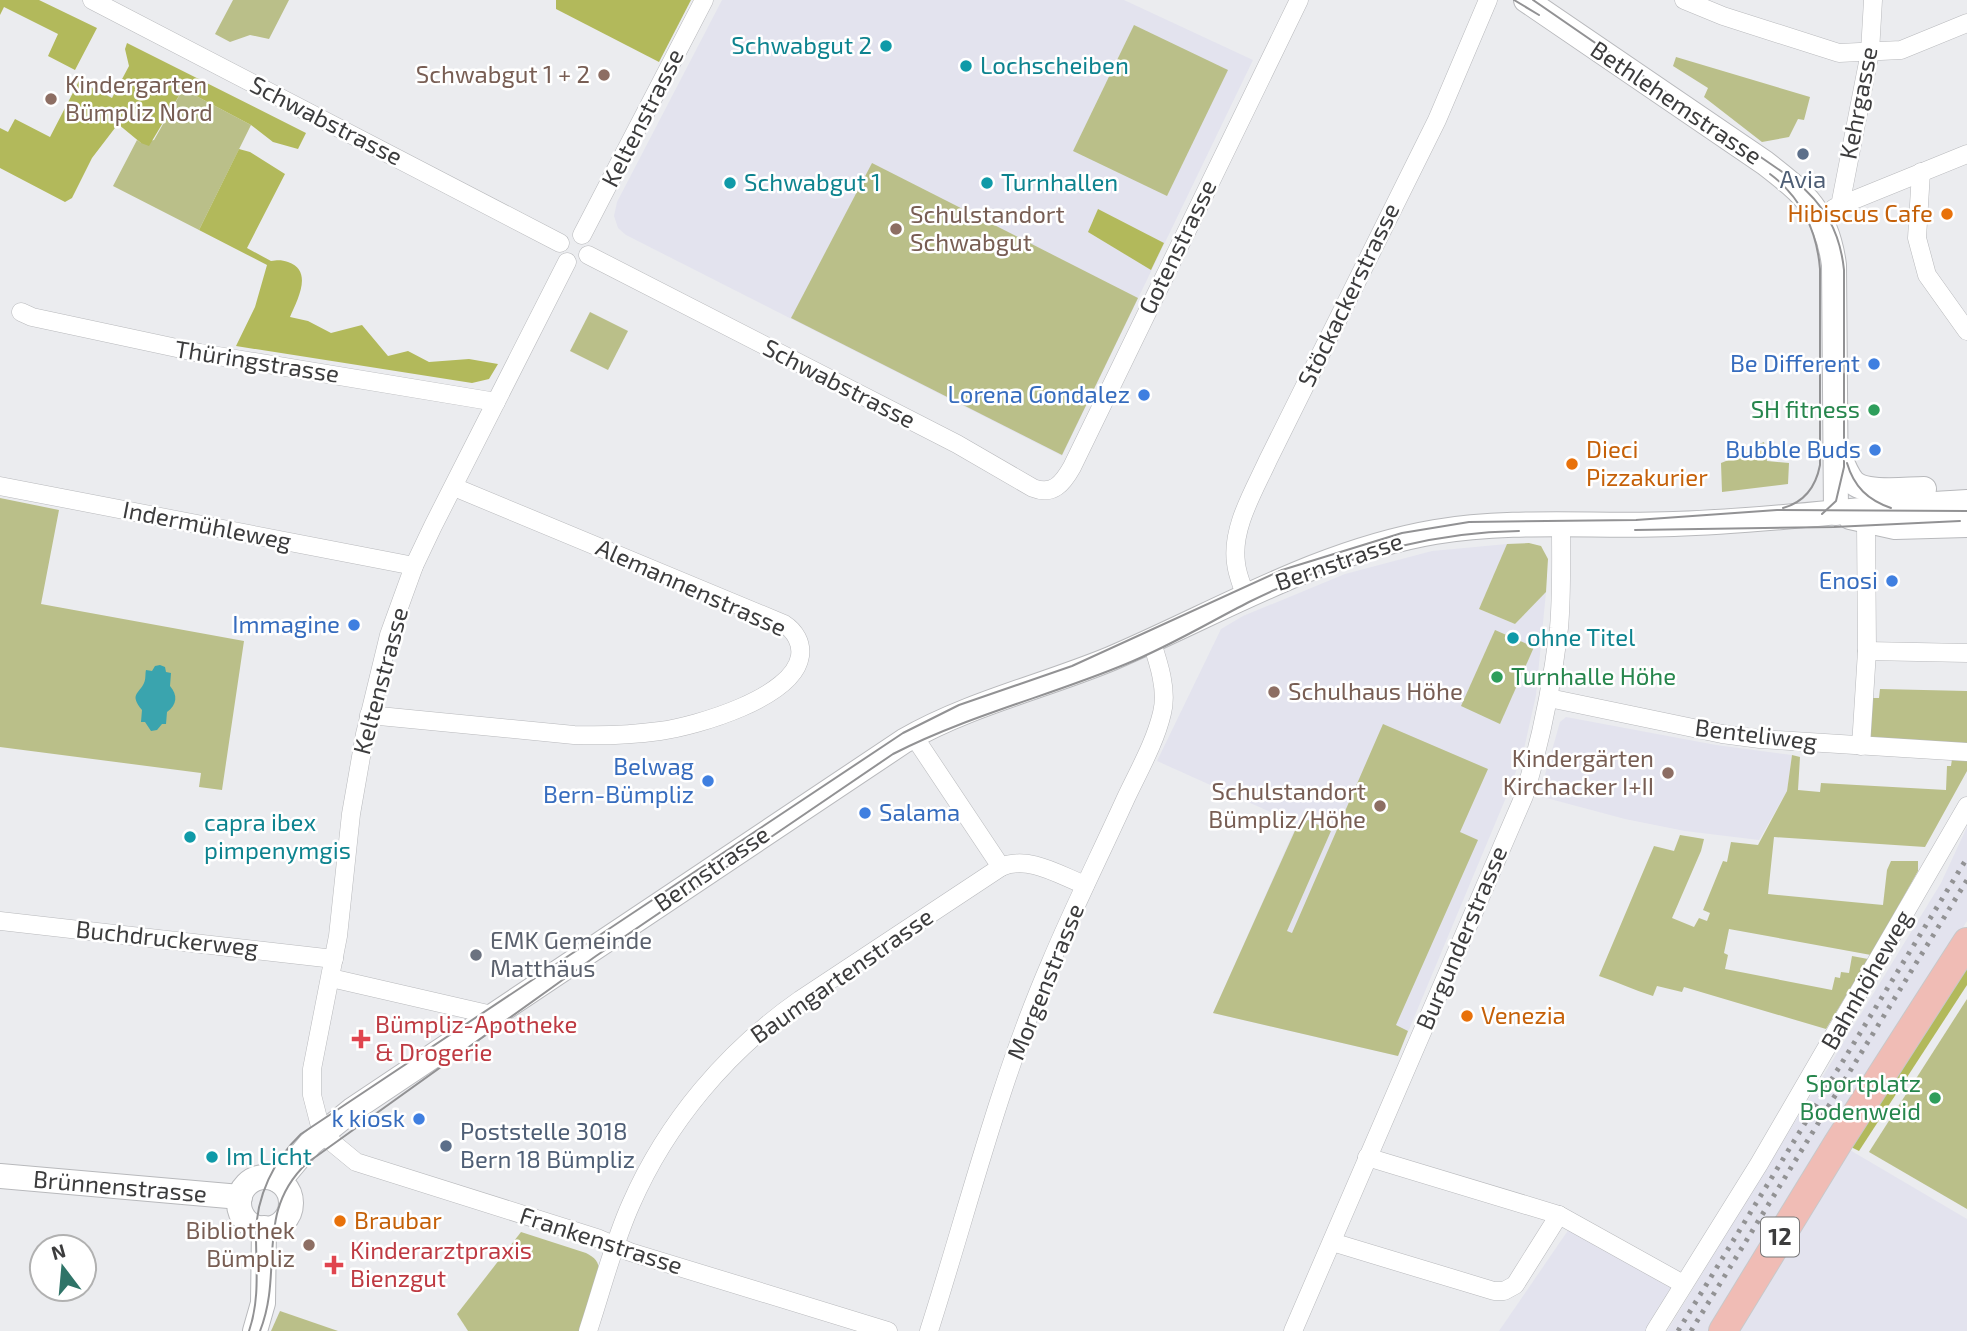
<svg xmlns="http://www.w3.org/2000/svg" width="1967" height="1331" font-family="'Exo 2',sans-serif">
  <rect width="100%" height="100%" fill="#ebecef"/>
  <g fill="#e3e3ee">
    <path d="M 722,0 L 1124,0 L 1253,60 L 1062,456 L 626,235 L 618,228 L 614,216 L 617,202 Z"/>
    <path d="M 1507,544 L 1479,609 L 1515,624 L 1546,592 L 1536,695 L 1524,749 L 1510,788 L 1398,1056 L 1213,1013 L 1297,824 L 1157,761 L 1221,629 L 1243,616 L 1345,574 L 1432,551 Z"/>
    <path d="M 1566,717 L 1716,745 L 1792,755 L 1787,791 L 1759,840 L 1685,831 L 1625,819 L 1539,796 L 1560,722 Z"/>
    <path d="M 1967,827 L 1967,921 L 1717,1331 L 1667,1331 L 1941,883 Z"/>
    <path d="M 1838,1143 L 1967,1219 L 1967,1331 L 1723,1331 Z"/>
    <path d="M 1569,1229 L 1674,1290 L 1648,1331 L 1499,1331 Z"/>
  </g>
  <g fill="#babf89">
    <path d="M 233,0 L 289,0 L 269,39 L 250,35 L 230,42 L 215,34 Z"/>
    <path d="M 1134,25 L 1228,70 L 1167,196 L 1073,151 Z"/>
    <path d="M 1676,57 L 1810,97 L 1804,120 L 1798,119 L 1789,137 L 1762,142 L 1704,97 L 1708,88 L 1673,66 Z"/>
    <path d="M 183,89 L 251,125 L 199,230 L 113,186 L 137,140 L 141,143 L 154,140 Z"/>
    <path d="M 872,163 L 1138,298 L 1062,455 L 791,318 Z"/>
    <path d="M 590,312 L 628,331 L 608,370 L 570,351 Z"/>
    <path d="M 1764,442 L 1767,461 L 1789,463 L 1788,484 L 1722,492 L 1721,463 L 1751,451 L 1750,448 Z"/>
    <path d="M 0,498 L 59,510 L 41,604 L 244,641 L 222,790 L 199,787 L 201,773 L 0,747 Z"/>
    <path d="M 1529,543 L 1541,546 L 1548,559 L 1546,592 L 1515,624 L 1479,609 L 1507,544 Z"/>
    <path d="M 1495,630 L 1534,647 L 1500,724 L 1461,706 Z"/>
    <path d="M 1880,689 L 1967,691 L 1967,745 L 1871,737 L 1868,733 L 1870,698 L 1879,698 Z"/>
    <path d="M 1383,724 L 1488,769 L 1460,832 L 1478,840 L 1396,1025 L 1408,1031 L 1398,1056 L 1213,1013 L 1298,824 L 1308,820 L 1331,831 L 1287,931 L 1292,933 Z"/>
    <path d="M 1792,755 L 1800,757 L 1798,790 L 1820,792 L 1821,783 L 1946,790 L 1947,766 L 1951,766 L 1952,759 L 1967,760 L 1967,771 L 1925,847 L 1774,837 L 1768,894 L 1883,905 L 1887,870 L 1891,861 L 1918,861 L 1918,871 L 1871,955 L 1729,929 L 1724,953 L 1728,955 L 1725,969 L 1832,990 L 1835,977 L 1840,978 L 1841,972 L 1849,973 L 1852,956 L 1868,959 L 1826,1029 L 1684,987 L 1682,992 L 1657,986 L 1653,996 C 1634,990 1617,982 1599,976 L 1654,846 L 1674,851 L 1680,835 L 1704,839 L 1701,851 L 1672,918 L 1694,927 L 1699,918 L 1707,921 L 1710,913 L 1703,910 L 1723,861 L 1727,862 L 1731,842 L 1758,845 L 1787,791 Z"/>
    <path d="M 1967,999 L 1967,1209 L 1869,1152 Z"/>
    <path d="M 521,1232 L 586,1253 C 595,1258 599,1261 599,1272 L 581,1331 L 468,1331 L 457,1314 Z"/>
    <path d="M 280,1311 L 338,1331 L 271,1331 Z"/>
  </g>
  <g fill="#b2b95b">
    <path d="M 0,0 L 39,0 L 97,28 L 75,70 L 48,56 L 58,34 L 4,7 L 0,15 Z"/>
    <path d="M 556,0 L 691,0 L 659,62 L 556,9 Z"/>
    <path d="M 127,43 L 306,133 L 298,149 L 273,142 L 251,125 L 183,89 L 149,146 L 141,143 L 118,124 L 92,158 L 72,198 L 65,202 L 0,168 L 0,128 L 8,132 L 15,119 L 50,137 L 79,81 L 112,98 L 129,66 L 125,49 Z"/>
    <path d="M 239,149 L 250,152 L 285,174 L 247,248 L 271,261 C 278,260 282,260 288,262 C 314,271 297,300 290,317 L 308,321 L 331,333 L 362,325 L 388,356 L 408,351 L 429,362 L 469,359 L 498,364 L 489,379 L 472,383 L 236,346 L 255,307 L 267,265 L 199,230 Z"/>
    <path d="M 1098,209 L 1164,243 L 1151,270 L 1088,232 Z"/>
    <path d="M 1967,962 L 1967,985 L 1859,1151 L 1851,1147 Z"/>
  </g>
  <path fill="#3aa4ae" d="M 160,665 L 165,667 L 166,672 L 171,673 L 170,686 C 178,695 177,705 167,712 L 166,724 L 162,724 L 157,730 L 151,731 L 145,722 L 141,722 L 142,710 C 129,694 139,694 144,683 C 146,679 145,674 146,670 L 152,671 L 155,666 Z"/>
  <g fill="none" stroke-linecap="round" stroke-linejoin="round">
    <defs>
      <g id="street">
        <path d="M 92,0 L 560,243"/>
        <path d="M 1684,0 L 1723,16 L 1839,53 L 1901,50 L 1967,23"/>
        <path d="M 1921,172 L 1917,238 L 1927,275 L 1967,331"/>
        <path d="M 1840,206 L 1870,52 L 1873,0"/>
        <path d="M 1834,208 L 1967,154"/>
        <path d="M 582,235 L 704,0"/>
        <path d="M 588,255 L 957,444 L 1033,488 C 1053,496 1063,483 1072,467 L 1299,0"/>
        <path d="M 567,262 L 433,526 L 414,566 L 389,635 L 365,734 L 351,814 L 338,936 L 312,1069 L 312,1095 L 322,1134 L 356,1162 L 597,1238 L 630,1252 L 888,1331"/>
        <path d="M 21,312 L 32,317 L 200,353 L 496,402"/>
        <path d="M 0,486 L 414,566"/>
        <path d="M 1245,595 C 1242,585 1237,574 1236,563 C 1231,528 1254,491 1268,460 L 1437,120 L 1488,0"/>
        <path d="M 1867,651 L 1967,653"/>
        <path d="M 1549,698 L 1722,734 L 1760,739 L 1967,752"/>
        <path d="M 369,715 L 574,735 C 603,736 631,735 660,731 C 696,726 794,698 800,656 C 802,643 795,631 784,624 L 454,487"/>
        <path d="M 913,735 L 1001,867"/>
        <path d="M 1861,746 L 1867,651 L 1866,522"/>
        <path d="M 0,921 L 334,959"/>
        <path d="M 331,978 L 492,1015"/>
        <path d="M 1367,1157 L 1559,1215 L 1683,1284"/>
        <path d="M 1332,1242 L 1494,1291 L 1504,1291 L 1515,1285 L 1559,1215"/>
        <path d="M 588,1331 C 602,1289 613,1244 631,1204 C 667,1122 727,1051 800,1000 L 1001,867 C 1029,855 1059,875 1085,885"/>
        <path d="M 929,1331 C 968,1209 999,1082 1050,964 C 1073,909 1100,855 1125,800 C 1138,772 1155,743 1162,713 C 1168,690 1158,661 1151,640"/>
        <path d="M 1293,1331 L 1524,796 C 1541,741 1552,685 1559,628 C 1562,594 1561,560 1561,526"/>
        <path d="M 1655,1331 L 1759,1164 L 1967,806"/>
      </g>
      <g id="secondary">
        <path d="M 1526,0 L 1765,163 C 1805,194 1827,212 1834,265 L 1836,513"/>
        <path d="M 1838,452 C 1842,462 1846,474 1853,482 C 1866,495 1906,489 1924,489"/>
        <path d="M 1850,517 L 1895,527 L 1967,525"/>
        <path d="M 0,1176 L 240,1197"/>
        <circle cx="265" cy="1203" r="26"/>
        <path d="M 279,1181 L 310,1144 L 352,1110 L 904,741 C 968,704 1042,687 1110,659 C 1218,613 1318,552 1435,532 C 1513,519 1595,527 1674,524 C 1772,521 1869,507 1967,502"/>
        <path d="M 255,1331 L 263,1303 L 264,1228"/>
      </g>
      <path id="primary" d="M 1723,1331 L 1838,1143 L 1967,942"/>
    </defs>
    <use href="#street" stroke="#b8b9bc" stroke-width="19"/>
    <use href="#secondary" stroke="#b8b9bc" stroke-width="26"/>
    <use href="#primary" stroke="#c8c8c9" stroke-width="30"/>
    <use href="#street" stroke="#fff" stroke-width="18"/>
    <use href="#secondary" stroke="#fff" stroke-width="24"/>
    <use href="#primary" stroke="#f0bcb5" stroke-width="28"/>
    <g stroke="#929294" stroke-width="2">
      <path d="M 1514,0 L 1539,15"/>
      <path d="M 1533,0 L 1794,180 C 1824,204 1840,231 1844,270 L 1844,467 L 1836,501 L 1822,514"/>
      <path d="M 1770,174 C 1801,197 1817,231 1820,269 L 1820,465 C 1816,486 1805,502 1783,508"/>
      <path d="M 1847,463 C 1854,487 1868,500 1891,508"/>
      <path d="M 1635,530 L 1834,527 L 1960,521"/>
      <path d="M 249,1331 C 260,1299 256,1268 256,1235 C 256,1196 274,1160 301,1134 L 903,733 L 959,705 L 1072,666 L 1282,570 L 1402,533 L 1469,522 L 1636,520 L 1777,510 L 1967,511"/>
      <path d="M 260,1331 C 284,1271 254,1213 307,1163 L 596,956 L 893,754 C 967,716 1049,696 1126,664 C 1168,647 1208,623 1249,602 C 1334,560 1424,532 1519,531"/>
    </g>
    <g stroke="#929294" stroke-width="5" stroke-dasharray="3.5 7" stroke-linecap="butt">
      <path d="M 1678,1331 L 1967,858"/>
      <path d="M 1691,1331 L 1967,880"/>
    </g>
  </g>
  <g fill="#0f9aa8" stroke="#fff" stroke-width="2.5">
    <circle cx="886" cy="46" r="7"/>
    <circle cx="966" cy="66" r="7"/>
    <circle cx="730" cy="183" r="7"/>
    <circle cx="987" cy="183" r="7"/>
    <circle cx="1513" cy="638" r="7"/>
    <circle cx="190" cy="837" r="7"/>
    <circle cx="212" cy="1157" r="7"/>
  </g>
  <g fill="#8d6e63" stroke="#fff" stroke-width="2.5">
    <circle cx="604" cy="75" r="7"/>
    <circle cx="51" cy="99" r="7"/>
    <circle cx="896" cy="229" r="7"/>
    <circle cx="1274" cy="692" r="7"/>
    <circle cx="1668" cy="773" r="7"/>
    <circle cx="1380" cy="806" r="7"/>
    <circle cx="309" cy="1245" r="7"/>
  </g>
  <g fill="#5c6f8a" stroke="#fff" stroke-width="2.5">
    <circle cx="1803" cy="154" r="7"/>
    <circle cx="446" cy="1146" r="7"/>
  </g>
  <g fill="#e8710a" stroke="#fff" stroke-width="2.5">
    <circle cx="1947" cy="214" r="7"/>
    <circle cx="1572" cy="464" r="7"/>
    <circle cx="1467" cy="1016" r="7"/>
    <circle cx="340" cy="1221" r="7"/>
  </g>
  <g fill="#3f7fe0" stroke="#fff" stroke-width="2.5">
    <circle cx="1874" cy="364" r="7"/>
    <circle cx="1144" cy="395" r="7"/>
    <circle cx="1875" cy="450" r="7"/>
    <circle cx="1892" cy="581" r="7"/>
    <circle cx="354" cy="625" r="7"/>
    <circle cx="708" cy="781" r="7"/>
    <circle cx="865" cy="813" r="7"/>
    <circle cx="419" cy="1119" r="7"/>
  </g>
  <g fill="#2e9e5b" stroke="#fff" stroke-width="2.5">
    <circle cx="1874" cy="410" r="7"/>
    <circle cx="1497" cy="677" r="7"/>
    <circle cx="1935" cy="1098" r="7"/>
  </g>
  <circle fill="#6b7280" stroke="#fff" stroke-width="2.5" cx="476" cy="955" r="7"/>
  <g fill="#e0444e" stroke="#fff" stroke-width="2.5">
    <path d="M357.5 1028.5h7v7h7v7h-7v7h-7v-7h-7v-7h7z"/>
    <path d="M330.5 1254.5h7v7h7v7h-7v7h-7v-7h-7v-7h7z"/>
  </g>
  <g text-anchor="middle" stroke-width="5" stroke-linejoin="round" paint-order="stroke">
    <rect fill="#fff" stroke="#767677" stroke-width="2" x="1761" y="1217.5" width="38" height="39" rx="5"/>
    <g font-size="23" font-weight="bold" fill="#3c3c3d">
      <text x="1780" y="1245">12</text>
    </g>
    <g font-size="24" fill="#0d838f" stroke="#fff" text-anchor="start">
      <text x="872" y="54" text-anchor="end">Schwabgut 2</text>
      <text x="980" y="74">Lochscheiben</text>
      <text x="744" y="191">Schwabgut 1</text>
      <text x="1001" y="191">Turnhallen</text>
      <text x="1527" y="646">ohne Titel</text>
      <text x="204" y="831">capra ibex<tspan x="204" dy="28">pimpenymgis</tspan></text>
      <text x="226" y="1165">Im Licht</text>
    </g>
    <g font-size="24" fill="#785e54" stroke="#fff" text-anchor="end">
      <text x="590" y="83">Schwabgut 1 + 2</text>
      <text x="65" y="93" text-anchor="start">Kindergarten<tspan x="65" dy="28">Bümpliz Nord</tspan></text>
      <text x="910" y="223" text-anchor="start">Schulstandort<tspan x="910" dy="28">Schwabgut</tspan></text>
      <text x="1288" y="700" text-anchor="start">Schulhaus Höhe</text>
      <text x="1654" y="767">Kindergärten<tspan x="1654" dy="28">Kirchacker I+II</tspan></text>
      <text x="1366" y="800">Schulstandort<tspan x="1366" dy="28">Bümpliz/Höhe</tspan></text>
      <text x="295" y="1239">Bibliothek<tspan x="295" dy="28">Bümpliz</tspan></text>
    </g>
    <g font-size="24" fill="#3c3c3d" stroke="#fff">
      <text transform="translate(1676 103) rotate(34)" y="8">Bethlehemstrasse</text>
      <text transform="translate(1859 103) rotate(-79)" y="8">Kehrgasse</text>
      <text transform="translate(643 118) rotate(-63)" y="8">Keltenstrasse</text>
      <text transform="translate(326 121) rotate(27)" y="8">Schwabstrasse</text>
      <text transform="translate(1178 247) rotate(-64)" y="8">Gotenstrasse</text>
      <text transform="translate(1349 295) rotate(-64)" y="8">Stöckackerstrasse</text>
      <text transform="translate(257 362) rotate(9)" y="8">Thüringstrasse</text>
      <text transform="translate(839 384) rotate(27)" y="8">Schwabstrasse</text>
      <text transform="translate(207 526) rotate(11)" y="8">Indermühleweg</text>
      <text transform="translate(1339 562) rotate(-19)" y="8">Bernstrasse</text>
      <text transform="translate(691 588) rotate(24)" y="8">Alemannenstrasse</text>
      <text transform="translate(381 681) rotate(-75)" y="8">Keltenstrasse</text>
      <text transform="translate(1756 735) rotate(7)" y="8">Benteliweg</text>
      <text transform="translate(712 869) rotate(-34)" y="8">Bernstrasse</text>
      <text transform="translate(1462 938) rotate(-67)" y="8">Burgunderstrasse</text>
      <text transform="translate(167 939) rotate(6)" y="8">Buchdruckerweg</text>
      <text transform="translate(842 976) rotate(-35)" y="8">Baumgartenstrasse</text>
      <text transform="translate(1867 980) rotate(-60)" y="8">Bahnhöheweg</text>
      <text transform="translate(1046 982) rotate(-68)" y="8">Morgenstrasse</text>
      <text transform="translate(120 1187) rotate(5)" y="8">Brünnenstrasse</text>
      <text transform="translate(601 1241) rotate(18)" y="8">Frankenstrasse</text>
    </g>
    <g font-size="24" fill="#4e5e75" stroke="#fff">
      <text x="1803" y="188">Avia</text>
      <text x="460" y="1140" text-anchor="start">Poststelle 3018<tspan x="460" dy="28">Bern 18 Bümpliz</tspan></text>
    </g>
    <g font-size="24" fill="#c56008" stroke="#fff" text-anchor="start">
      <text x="1933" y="222" text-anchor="end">Hibiscus Cafe</text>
      <text x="1586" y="458">Dieci<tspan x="1586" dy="28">Pizzakurier</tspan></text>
      <text x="1481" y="1024">Venezia</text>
      <text x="354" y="1229">Braubar</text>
    </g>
    <g font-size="24" fill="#366cbe" stroke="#fff" text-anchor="end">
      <text x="1860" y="372">Be Different</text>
      <text x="1130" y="403">Lorena Gondalez</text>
      <text x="1861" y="458">Bubble Buds</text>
      <text x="1878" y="589">Enosi</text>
      <text x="340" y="633">Immagine</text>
      <text x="694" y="775">Belwag<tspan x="694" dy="28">Bern-Bümpliz</tspan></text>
      <text x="879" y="821" text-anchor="start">Salama</text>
      <text x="405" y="1127">k kiosk</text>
    </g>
    <g font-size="24" fill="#27864d" stroke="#fff" text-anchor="end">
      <text x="1860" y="418">SH fitness</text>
      <text x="1511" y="685" text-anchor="start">Turnhalle Höhe</text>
      <text x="1921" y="1092">Sportplatz<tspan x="1921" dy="28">Bodenweid</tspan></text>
    </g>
    <g font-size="24" fill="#5b616d" stroke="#fff" text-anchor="start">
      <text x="490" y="949">EMK Gemeinde<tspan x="490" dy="28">Matthäus</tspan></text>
    </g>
    <g font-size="24" fill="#be3a42" stroke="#fff" text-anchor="start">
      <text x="375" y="1033">Bümpliz-Apotheke<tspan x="375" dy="28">&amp; Drogerie</tspan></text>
      <text x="350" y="1259">Kinderarztpraxis<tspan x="350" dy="28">Bienzgut</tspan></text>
    </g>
  </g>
  <g transform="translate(63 1268) rotate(344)"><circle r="33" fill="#ffffff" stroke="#b1b1b1" stroke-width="2"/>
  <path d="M0-5L12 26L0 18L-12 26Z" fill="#2f7468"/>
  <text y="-10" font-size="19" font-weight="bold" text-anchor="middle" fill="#3c3c3d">N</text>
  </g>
</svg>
